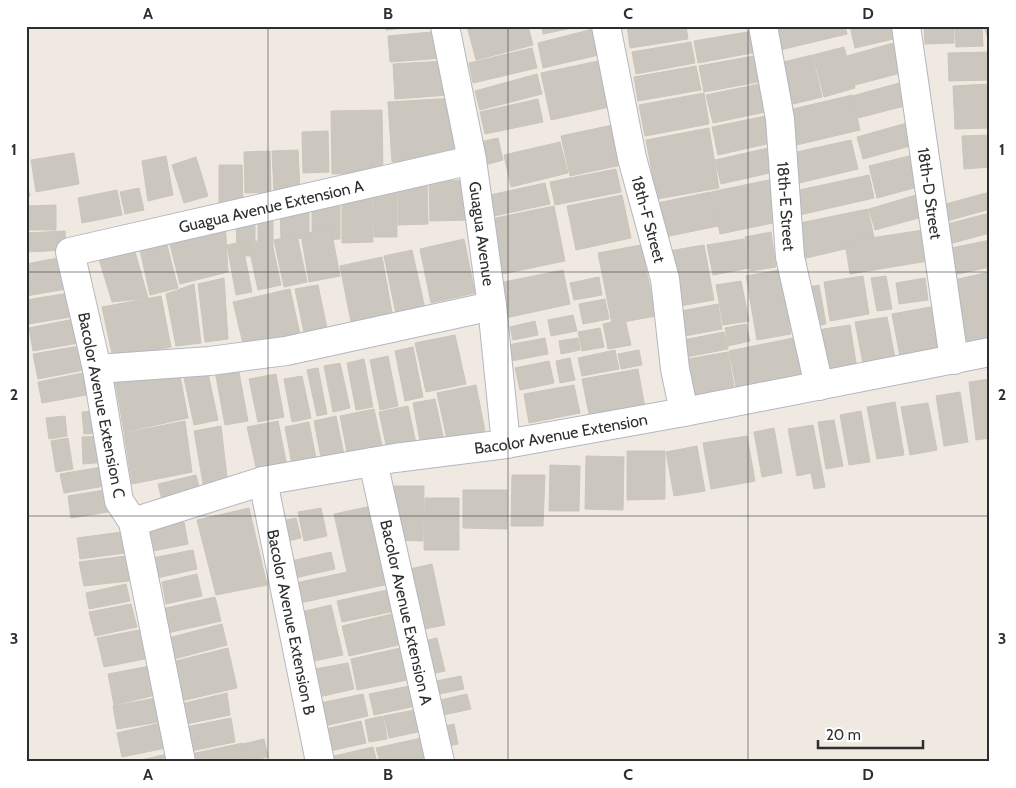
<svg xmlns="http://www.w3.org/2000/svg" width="1016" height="788" font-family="Cabin,sans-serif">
  <rect width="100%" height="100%" fill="#efe9e1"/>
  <g fill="#cbc7bf" stroke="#cbc5ba">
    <path d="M 385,26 L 423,26 L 386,30 Z"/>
    <path d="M 467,26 L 528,26 L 533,45 L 476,60 Z"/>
    <path d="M 542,26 L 582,26 L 543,34 Z"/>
    <path d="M 627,26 L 686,26 L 688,39 L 630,48 Z"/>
    <path d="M 775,26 L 845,26 L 847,34 L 780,50 Z"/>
    <path d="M 850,26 L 904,26 L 906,36 L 855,48 Z"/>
    <path d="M 924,26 L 954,26 L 954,43 L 925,44 Z"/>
    <path d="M 955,26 L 982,26 L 983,46 L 956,47 Z"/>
    <path d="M 984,26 L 990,26 L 990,39 L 988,39 Z"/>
    <path d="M 597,28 L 603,54 L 543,68 L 538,43 Z"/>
    <path d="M 442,31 L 444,58 L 390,62 L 388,36 Z"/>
    <path d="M 753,31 L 757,52 L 698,63 L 694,41 Z"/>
    <path d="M 904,40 L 912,70 L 855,85 L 847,56 Z"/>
    <path d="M 691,42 L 695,63 L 636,74 L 632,52 Z"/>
    <path d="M 844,47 L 855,88 L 824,97 L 813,55 Z"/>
    <path d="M 532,48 L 537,68 L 473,83 L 469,63 Z"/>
    <path d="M 990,52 L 990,80 L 949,81 L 948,53 Z"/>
    <path d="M 759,55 L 764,81 L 704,92 L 699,66 Z"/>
    <path d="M 812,55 L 822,97 L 781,107 L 771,65 Z"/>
    <path d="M 603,60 L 614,106 L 551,120 L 541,73 Z"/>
    <path d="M 446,61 L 449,95 L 395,99 L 393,64 Z"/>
    <path d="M 696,66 L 701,90 L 638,101 L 634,77 Z"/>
    <path d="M 537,74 L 542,94 L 480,110 L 475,91 Z"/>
    <path d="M 910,80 L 916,103 L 858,118 L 852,96 Z"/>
    <path d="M 764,83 L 770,111 L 713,123 L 706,95 Z"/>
    <path d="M 990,84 L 990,128 L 955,129 L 953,86 Z"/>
    <path d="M 704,93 L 709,124 L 645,136 L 639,105 Z"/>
    <path d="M 852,95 L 860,130 L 788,147 L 780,112 Z"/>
    <path d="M 456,98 L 460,157 L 392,162 L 388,102 Z"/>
    <path d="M 538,99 L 543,122 L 485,134 L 480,112 Z"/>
    <path d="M 382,110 L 383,173 L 332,174 L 331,111 Z"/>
    <path d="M 775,114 L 780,141 L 718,155 L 712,127 Z"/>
    <path d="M 914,121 L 921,143 L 863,159 L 857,137 Z"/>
    <path d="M 622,123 L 631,163 L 570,176 L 561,136 Z"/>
    <path d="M 709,128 L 719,188 L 657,199 L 646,140 Z"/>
    <path d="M 328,131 L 329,172 L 303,173 L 302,132 Z"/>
    <path d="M 990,135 L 990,167 L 964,169 L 962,136 Z"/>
    <path d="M 498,138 L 503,160 L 485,165 L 480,142 Z"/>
    <path d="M 851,140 L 858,169 L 799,183 L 792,153 Z"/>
    <path d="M 560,142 L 568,173 L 511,187 L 504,155 Z"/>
    <path d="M 777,146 L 783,170 L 721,184 L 715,160 Z"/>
    <path d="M 298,150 L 300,191 L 274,192 L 272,151 Z"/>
    <path d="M 270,151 L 271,192 L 245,193 L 244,152 Z"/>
    <path d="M 74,153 L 79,184 L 36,192 L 31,160 Z"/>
    <path d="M 917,154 L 925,185 L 877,198 L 869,166 Z"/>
    <path d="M 166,156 L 173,195 L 148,201 L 142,161 Z"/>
    <path d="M 196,157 L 208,196 L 184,203 L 172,165 Z"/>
    <path d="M 219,165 L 242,165 L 243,202 L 219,203 Z"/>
    <path d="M 616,169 L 621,192 L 555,205 L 550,182 Z"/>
    <path d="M 869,175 L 874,198 L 795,216 L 790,192 Z"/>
    <path d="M 778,178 L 787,220 L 720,234 L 711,192 Z"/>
    <path d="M 26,179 L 30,196 L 26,197 Z"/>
    <path d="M 468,180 L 469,220 L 430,221 L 429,181 Z"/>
    <path d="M 427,181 L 428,224 L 398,225 L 398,182 Z"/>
    <path d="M 545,183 L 550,204 L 494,216 L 490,195 Z"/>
    <path d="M 139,188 L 144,210 L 125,214 L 120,192 Z"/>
    <path d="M 373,189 L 397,189 L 397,237 L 374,237 Z"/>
    <path d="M 117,190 L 122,215 L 82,223 L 78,198 Z"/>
    <path d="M 710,192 L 718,226 L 655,239 L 648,205 Z"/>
    <path d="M 926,192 L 933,214 L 875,230 L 869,209 Z"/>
    <path d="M 990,192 L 990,209 L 947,221 L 942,205 Z"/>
    <path d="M 372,194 L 373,242 L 342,243 L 342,195 Z"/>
    <path d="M 622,195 L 631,238 L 576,250 L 567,206 Z"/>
    <path d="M 312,201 L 340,201 L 340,239 L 312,240 Z"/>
    <path d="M 56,205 L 56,230 L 26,230 L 26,206 Z"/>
    <path d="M 554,206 L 565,261 L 502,274 L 491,219 Z"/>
    <path d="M 309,208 L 309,238 L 281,239 L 280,209 Z"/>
    <path d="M 868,209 L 875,242 L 802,259 L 795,224 Z"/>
    <path d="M 990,213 L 990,233 L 941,246 L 936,227 Z"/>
    <path d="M 273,214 L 273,255 L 258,256 L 258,215 Z"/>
    <path d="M 236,219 L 255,219 L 255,256 L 237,256 Z"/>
    <path d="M 225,220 L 228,272 L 180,284 L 167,233 Z"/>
    <path d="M 331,229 L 340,276 L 309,282 L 301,234 Z"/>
    <path d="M 923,230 L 928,261 L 850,274 L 845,242 Z"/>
    <path d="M 65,231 L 66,250 L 26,252 L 26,233 Z"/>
    <path d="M 771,232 L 776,267 L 750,271 L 745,237 Z"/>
    <path d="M 164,233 L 178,288 L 150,295 L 138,241 Z"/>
    <path d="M 297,235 L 307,282 L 284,287 L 274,240 Z"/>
    <path d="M 271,238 L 281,285 L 258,290 L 248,243 Z"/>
    <path d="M 464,239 L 475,293 L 431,303 L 420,249 Z"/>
    <path d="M 744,239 L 749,268 L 713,275 L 707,245 Z"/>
    <path d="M 990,240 L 990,267 L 948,276 L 942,250 Z"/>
    <path d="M 132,241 L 148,298 L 112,302 L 96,249 Z"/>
    <path d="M 242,242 L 252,292 L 236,295 L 227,245 Z"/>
    <path d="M 641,245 L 656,316 L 612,324 L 598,253 Z"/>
    <path d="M 704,245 L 714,300 L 674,307 L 663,252 Z"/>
    <path d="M 412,250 L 426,313 L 397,319 L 384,256 Z"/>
    <path d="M 68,256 L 72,288 L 26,296 L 26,264 Z"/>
    <path d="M 382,257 L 393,318 L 352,327 L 340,266 Z"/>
    <path d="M 563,270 L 570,304 L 501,319 L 494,284 Z"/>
    <path d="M 780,270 L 791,334 L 757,340 L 746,276 Z"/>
    <path d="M 990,272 L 990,348 L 962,354 L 945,282 Z"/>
    <path d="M 863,276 L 869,314 L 830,321 L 824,282 Z"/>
    <path d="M 886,276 L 892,309 L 877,311 L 871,278 Z"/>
    <path d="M 599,277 L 602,295 L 574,300 L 570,283 Z"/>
    <path d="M 224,278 L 228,339 L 205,342 L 198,284 Z"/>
    <path d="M 925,278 L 928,300 L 899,304 L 896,283 Z"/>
    <path d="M 741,281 L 749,321 L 723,325 L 716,285 Z"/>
    <path d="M 194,284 L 201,343 L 176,346 L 166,294 Z"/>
    <path d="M 318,285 L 329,338 L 306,342 L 295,289 Z"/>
    <path d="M 819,285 L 826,324 L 812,327 L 804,288 Z"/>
    <path d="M 290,289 L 302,343 L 246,356 L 233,302 Z"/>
    <path d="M 69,293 L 70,317 L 29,324 L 26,314 L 26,300 Z"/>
    <path d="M 161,296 L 171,347 L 113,358 L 102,307 Z"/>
    <path d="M 605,299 L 609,319 L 583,324 L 579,304 Z"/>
    <path d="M 718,304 L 722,329 L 674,338 L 670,313 Z"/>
    <path d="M 936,306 L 945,354 L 901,362 L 892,314 Z"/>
    <path d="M 573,315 L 577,331 L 551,336 L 548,320 Z"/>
    <path d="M 887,317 L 896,363 L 864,369 L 855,322 Z"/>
    <path d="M 79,318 L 84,342 L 33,351 L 29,328 Z"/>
    <path d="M 625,319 L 631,345 L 608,349 L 603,324 Z"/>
    <path d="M 535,321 L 538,335 L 513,340 L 510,327 Z"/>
    <path d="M 746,324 L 750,341 L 728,346 L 725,328 Z"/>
    <path d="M 850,325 L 857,369 L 825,375 L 817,330 Z"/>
    <path d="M 600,328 L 604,347 L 582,351 L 578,332 Z"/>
    <path d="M 724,332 L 728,349 L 676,359 L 673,342 Z"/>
    <path d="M 455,335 L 466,384 L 426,392 L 415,343 Z"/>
    <path d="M 798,337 L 807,378 L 737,392 L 729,351 Z"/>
    <path d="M 545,338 L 548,354 L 511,361 L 508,345 Z"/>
    <path d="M 578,338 L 580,350 L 561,354 L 559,341 Z"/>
    <path d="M 85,345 L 89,369 L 38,379 L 33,354 Z"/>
    <path d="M 413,347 L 423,397 L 405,401 L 395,351 Z"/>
    <path d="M 615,350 L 619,369 L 582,376 L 578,358 Z"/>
    <path d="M 639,350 L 642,365 L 621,369 L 618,354 Z"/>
    <path d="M 728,352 L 735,393 L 684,401 L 676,361 Z"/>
    <path d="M 388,356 L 398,406 L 380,410 L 370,360 Z"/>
    <path d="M 570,358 L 575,380 L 560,383 L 556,361 Z"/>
    <path d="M 364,359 L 373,407 L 356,410 L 347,363 Z"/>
    <path d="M 549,361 L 554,383 L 520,390 L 515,368 Z"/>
    <path d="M 340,363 L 350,408 L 333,412 L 324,366 Z"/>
    <path d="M 178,365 L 188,418 L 124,432 L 114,375 Z"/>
    <path d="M 238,367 L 248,421 L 225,425 L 215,371 Z"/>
    <path d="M 318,368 L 327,414 L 317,416 L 307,370 Z"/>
    <path d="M 638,369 L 645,408 L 590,419 L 582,379 Z"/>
    <path d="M 93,371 L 97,393 L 42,403 L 38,382 Z"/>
    <path d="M 208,373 L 218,420 L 194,425 L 184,378 Z"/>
    <path d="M 276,374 L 284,417 L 258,422 L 249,379 Z"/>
    <path d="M 302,376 L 311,418 L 292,422 L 284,379 Z"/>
    <path d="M 990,379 L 990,438 L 976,440 L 969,382 Z"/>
    <path d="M 476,385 L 485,431 L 447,439 L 437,393 Z"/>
    <path d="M 574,385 L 580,413 L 529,423 L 524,394 Z"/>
    <path d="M 960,392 L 968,442 L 944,446 L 936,396 Z"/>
    <path d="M 435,399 L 444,441 L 421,446 L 413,403 Z"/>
    <path d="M 895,402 L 904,455 L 877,459 L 867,407 Z"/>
    <path d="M 928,403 L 937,450 L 910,455 L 901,407 Z"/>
    <path d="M 408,406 L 417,448 L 388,454 L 379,412 Z"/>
    <path d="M 374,409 L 384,455 L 349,462 L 340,416 Z"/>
    <path d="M 102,410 L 104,433 L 84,434 L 82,412 Z"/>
    <path d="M 861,411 L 870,462 L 849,465 L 840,415 Z"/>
    <path d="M 65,416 L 67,436 L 49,439 L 46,418 Z"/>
    <path d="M 336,416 L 346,464 L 323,468 L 314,421 Z"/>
    <path d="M 834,420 L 843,466 L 826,469 L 818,422 Z"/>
    <path d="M 185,421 L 192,472 L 132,484 L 124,433 Z"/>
    <path d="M 278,421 L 288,471 L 258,476 L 247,427 Z"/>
    <path d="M 309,422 L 318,469 L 294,475 L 285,427 Z"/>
    <path d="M 813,425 L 825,487 L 814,489 L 811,473 L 797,476 L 788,429 Z"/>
    <path d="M 221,426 L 228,485 L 204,489 L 194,431 Z"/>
    <path d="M 774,428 L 782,473 L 762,477 L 754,432 Z"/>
    <path d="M 106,436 L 107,462 L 83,464 L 82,437 Z"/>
    <path d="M 747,436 L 755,481 L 711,489 L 703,443 Z"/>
    <path d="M 68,438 L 73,469 L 56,472 L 51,441 Z"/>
    <path d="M 697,446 L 705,491 L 674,496 L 666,452 Z"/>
    <path d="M 627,451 L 665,451 L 665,499 L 627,500 Z"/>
    <path d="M 586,456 L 624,457 L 623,510 L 585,509 Z"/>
    <path d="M 550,465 L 580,466 L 579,511 L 549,511 Z"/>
    <path d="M 108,466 L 111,485 L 64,493 L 60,474 Z"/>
    <path d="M 196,475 L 201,494 L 163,504 L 158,484 Z"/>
    <path d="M 512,475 L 545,475 L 543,526 L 511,526 Z"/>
    <path d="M 392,486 L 424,486 L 423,541 L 392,540 Z"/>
    <path d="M 110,489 L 114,511 L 71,518 L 68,496 Z"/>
    <path d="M 463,490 L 507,490 L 507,529 L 463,528 Z"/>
    <path d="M 425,498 L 459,498 L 459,550 L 424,550 Z"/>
    <path d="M 372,506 L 389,584 L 295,604 L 291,584 L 347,572 L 334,514 Z"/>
    <path d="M 249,508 L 267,585 L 216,595 L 197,520 Z"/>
    <path d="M 321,508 L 327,536 L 304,541 L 298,512 Z"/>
    <path d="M 296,518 L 301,538 L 278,543 L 273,523 Z"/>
    <path d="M 184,522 L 188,544 L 148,552 L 143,530 Z"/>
    <path d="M 122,532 L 125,553 L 80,559 L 77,538 Z"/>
    <path d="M 193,550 L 197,569 L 157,578 L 152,558 Z"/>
    <path d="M 331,552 L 335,569 L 295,578 L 291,561 Z"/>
    <path d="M 126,556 L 129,581 L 84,586 L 79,562 Z"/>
    <path d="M 432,564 L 445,625 L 414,631 L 401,571 Z"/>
    <path d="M 197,574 L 202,596 L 166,604 L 162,582 Z"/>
    <path d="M 126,584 L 130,601 L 89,609 L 86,593 Z"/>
    <path d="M 396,588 L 400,610 L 342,622 L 337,601 Z"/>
    <path d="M 215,597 L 221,621 L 163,634 L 157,610 Z"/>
    <path d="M 131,604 L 137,627 L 95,636 L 89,612 Z"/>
    <path d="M 331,605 L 343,655 L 304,663 L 292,614 Z"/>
    <path d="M 400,612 L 407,643 L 349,656 L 342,626 Z"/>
    <path d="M 222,624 L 227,645 L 174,659 L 168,638 Z"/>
    <path d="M 139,630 L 145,659 L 104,667 L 97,638 Z"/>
    <path d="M 437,638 L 445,671 L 423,676 L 416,643 Z"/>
    <path d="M 405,647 L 412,679 L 357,690 L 351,659 Z"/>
    <path d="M 228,648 L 237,688 L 181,701 L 172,662 Z"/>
    <path d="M 348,663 L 354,689 L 310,699 L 304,671 Z"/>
    <path d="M 150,666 L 156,695 L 114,705 L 108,674 Z"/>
    <path d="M 461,676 L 464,689 L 429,696 L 426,683 Z"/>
    <path d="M 420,684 L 425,704 L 374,715 L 369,694 Z"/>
    <path d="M 227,693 L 230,715 L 186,724 L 181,704 Z"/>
    <path d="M 363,694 L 368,716 L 316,728 L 311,705 Z"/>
    <path d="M 467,694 L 471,709 L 434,717 L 431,702 Z"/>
    <path d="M 156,698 L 159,722 L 117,729 L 113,706 Z"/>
    <path d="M 419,709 L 423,731 L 389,738 L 384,716 Z"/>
    <path d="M 383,716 L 387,739 L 369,742 L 365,720 Z"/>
    <path d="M 231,718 L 235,742 L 191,751 L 186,727 Z"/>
    <path d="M 361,721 L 366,743 L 321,753 L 316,731 Z"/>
    <path d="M 161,723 L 166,748 L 122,757 L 117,733 Z"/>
    <path d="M 454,724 L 458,744 L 439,748 L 435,728 Z"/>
    <path d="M 421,738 L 426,762 L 380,762 L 376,748 Z"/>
    <path d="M 264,739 L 268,757 L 245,762 L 229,762 L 226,748 Z"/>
    <path d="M 243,743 L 247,762 L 193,762 L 191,754 Z"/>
    <path d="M 373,747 L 377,762 L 321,762 L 321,759 Z"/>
    <path d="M 167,754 L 169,762 L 133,762 Z"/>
  </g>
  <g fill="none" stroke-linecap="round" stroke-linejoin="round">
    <defs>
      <g id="minor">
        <path id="s1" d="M 445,26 L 472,160 L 492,306 L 506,444"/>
        <path id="s2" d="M 606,26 L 632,158 L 665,279 L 675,369 L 684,412"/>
        <path id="s3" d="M 763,26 L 780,119 L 790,257 L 819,386"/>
        <path id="s4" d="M 906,26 L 954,360"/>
        <path d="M 97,369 L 210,361 L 286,351 L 492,306"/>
        <path id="s5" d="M 373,462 L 440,762"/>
        <path id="s6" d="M 263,481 L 320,762"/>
        <path id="s7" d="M 133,522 L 263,481 L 395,458 L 506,444 L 684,412 L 990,352"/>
        <path id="s8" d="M 181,762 L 133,522 L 119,501 L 97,369 L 70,252 L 472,160"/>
      </g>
    </defs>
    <use href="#minor" stroke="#b4b7c1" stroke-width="30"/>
    <use href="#minor" stroke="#fff" stroke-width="28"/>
  </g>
  <path fill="none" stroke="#2e2e2e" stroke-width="1" stroke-opacity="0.55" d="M 268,26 L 268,762M 508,26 L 508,762M 748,26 L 748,762M 26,272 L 990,272M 26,516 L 990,516"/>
  <g text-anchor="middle" stroke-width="4.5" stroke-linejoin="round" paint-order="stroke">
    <g font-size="16" fill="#2e2e2e" stroke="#fff">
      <text dy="6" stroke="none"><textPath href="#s4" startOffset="169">18th-D Street</textPath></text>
      <text dy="6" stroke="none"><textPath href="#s8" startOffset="730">Guagua Avenue Extension A</textPath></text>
      <text dy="6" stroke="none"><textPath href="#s3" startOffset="182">18th-E Street</textPath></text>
      <text dy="6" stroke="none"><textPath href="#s2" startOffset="198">18th-F Street</textPath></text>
      <text dy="6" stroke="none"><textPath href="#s1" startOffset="211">Guagua Avenue</textPath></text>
      <text transform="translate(102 405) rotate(79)" y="6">Bacolor Avenue Extension C</text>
      <text dy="6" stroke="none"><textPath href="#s7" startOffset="438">Bacolor Avenue Extension</textPath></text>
      <text dy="6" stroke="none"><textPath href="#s5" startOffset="154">Bacolor Avenue Extension A</textPath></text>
      <text dy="6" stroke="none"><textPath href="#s6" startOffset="144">Bacolor Avenue Extension B</textPath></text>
    </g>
  </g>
  <rect width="1016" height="788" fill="none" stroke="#ffffff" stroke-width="55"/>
  <path d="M818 740v8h105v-8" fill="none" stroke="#2e2e2e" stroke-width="2.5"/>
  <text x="826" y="740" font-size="15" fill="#2e2e2e" stroke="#ffffff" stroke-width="4" paint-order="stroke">20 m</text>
  <rect x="28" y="28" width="960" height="732" fill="none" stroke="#2e2e2e" stroke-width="2"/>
  <g font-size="16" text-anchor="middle" font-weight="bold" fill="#2e2e2e">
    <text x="148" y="19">A</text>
    <text x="388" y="19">B</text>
    <text x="628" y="19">C</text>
    <text x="868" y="19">D</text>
    <text x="14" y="155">1</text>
    <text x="1002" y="155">1</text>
    <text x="14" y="400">2</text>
    <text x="1002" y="400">2</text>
    <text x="14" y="644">3</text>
    <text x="1002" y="644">3</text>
    <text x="148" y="780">A</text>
    <text x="388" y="780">B</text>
    <text x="628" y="780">C</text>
    <text x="868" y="780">D</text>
  </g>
</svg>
